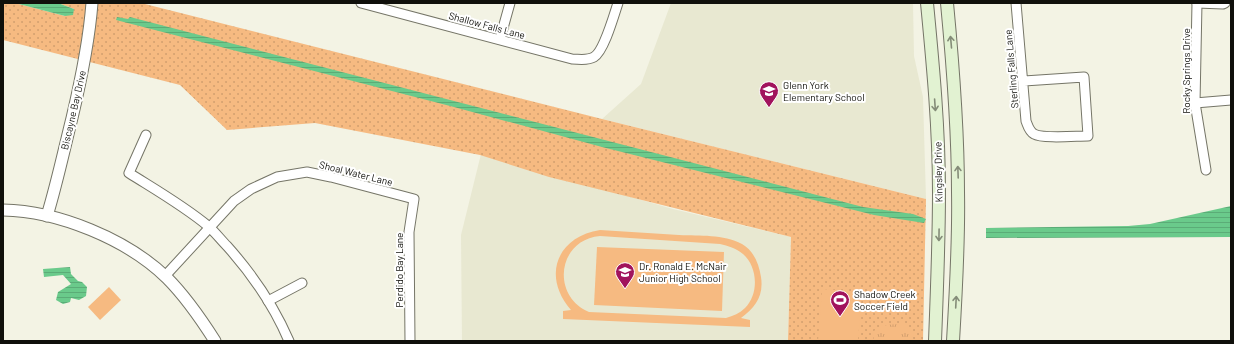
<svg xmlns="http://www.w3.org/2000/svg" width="1234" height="344" font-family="Barlow,sans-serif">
  <defs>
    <pattern id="grass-dots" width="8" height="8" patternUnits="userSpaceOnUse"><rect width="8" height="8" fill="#f6ba81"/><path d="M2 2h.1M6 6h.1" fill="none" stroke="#d29f6e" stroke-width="1.8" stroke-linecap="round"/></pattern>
    <pattern id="park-tufts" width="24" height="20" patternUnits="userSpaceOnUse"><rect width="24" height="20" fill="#f6ba81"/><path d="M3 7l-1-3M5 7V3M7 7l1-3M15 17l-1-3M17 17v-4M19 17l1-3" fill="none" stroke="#d29f6e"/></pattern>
    <pattern id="water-rules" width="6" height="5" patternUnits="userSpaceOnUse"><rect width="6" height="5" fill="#6aca8b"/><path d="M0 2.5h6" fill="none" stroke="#5bac77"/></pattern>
  </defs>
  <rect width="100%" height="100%" fill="#f3f3e4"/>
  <g fill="#e8e8d1">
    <path d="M 671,3 L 913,3 L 914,56 L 923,97 L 926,199 L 602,119 L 641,84 Z"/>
    <path d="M 481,154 L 673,209 L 791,237 L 788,341 L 462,341 L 461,235 Z"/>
  </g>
  <path fill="url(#grass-dots)" d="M 3,3 L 15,3 L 65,16 L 74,9 L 58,3 L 141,3 L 602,119 L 926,199 L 923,341 L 788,341 L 791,237 L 549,177 L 480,155 L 315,123 L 227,130 L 180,85 L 3,40 Z"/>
  <path fill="url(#park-tufts)" d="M 899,324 C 909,325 915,330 911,341 L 874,341 L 873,332 C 880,324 889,325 899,324 Z"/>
  <g fill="#f6ba81" fill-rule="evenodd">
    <path d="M 600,230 C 626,232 653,233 679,235 C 700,236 723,234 742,244 C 754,251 759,264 761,277 C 764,296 755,308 741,318 L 750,320 L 750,327 L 563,319 L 563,311 L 571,310 C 542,277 556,237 600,230 ZM 600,236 L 720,244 C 728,246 736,248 743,254 C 758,267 759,294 745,308 C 740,313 733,316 726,318 L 589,312 C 551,296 557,240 600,236 Z"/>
    <path d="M 597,247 L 724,252 L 722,311 L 594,305 Z"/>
    <path d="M 109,287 L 121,300 L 100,320 L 88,307 Z"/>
    <path d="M 822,289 L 862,292 L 858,341 L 818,341 Z"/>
  </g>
  <g fill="url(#water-rules)">
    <path d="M 15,3 L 58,3 L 74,9 L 73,15 L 65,16 Z"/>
    <path d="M 117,17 L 128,19 L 130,17 L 863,207 L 913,214 L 926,219 L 924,223 L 874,215 L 602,147 L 454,107 L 116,20 Z"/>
    <path d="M 1231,206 L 1231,237 L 986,238 L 986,228 L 1128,226 L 1150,224 Z"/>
    <path d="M 70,267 L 71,274 L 78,281 L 82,282 L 87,287 L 86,296 L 79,300 L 71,298 L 70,302 L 63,304 L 56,300 L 58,292 L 71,284 L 63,275 L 44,277 L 43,269 Z"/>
  </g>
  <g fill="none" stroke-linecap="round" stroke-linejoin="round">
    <defs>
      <g id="minor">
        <path d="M 361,3 L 572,59 C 579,59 587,61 594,57 C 604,51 614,15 618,3"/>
        <path d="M 1016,3 L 1026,121 C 1028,126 1029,131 1034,134 C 1043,139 1076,136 1088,136 L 1084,77 L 1024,81"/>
        <path d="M 1197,3 L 1195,103 L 1206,170"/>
        <path d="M 1197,3 L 1223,4 L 1225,3"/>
        <path d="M 500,39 L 510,3"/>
        <path d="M 1195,103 L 1231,100"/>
        <path d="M 146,135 L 129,173 C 156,190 184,206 208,226 C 215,232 221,240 227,246 C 253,275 274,306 289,341"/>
        <path d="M 165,276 L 234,201 L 251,189 L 277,177 L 307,172 L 331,177 L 414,199 L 409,232 L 410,341"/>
        <path d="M 268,301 L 302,283"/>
      </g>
      <g id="tertiary">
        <path d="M 3,210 C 58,211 127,239 167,278 C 185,296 201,319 215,341"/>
        <path d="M 47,216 C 57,183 64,150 72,118 C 81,80 89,42 92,3"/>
      </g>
      <g id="secondary">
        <path d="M 927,3 C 933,65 939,129 939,192 C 939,241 937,291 935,341"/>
        <path d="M 947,3 C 953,66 958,129 958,192 C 959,242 956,291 953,341"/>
      </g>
    </defs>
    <use href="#minor" stroke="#757567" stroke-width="11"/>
    <use href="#tertiary" stroke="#757567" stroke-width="13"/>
    <use href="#secondary" stroke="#757567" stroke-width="14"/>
    <use href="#minor" stroke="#fff" stroke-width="9"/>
    <use href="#tertiary" stroke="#fff" stroke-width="11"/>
    <use href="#secondary" stroke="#e2f2d2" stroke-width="12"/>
  </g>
  <defs><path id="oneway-shaft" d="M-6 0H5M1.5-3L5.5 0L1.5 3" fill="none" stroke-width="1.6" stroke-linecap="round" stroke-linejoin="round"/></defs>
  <g stroke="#848c78">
    <use href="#oneway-shaft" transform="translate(951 42) rotate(-95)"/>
    <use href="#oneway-shaft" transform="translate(935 105) rotate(86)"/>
    <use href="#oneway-shaft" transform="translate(958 172) rotate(-92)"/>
    <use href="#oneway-shaft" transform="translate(939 235) rotate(91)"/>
    <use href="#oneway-shaft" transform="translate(956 302) rotate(-87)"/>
  </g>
  <defs>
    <symbol id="school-pin" viewBox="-11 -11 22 30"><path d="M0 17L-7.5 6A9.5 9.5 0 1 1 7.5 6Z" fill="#a1135c" stroke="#fff"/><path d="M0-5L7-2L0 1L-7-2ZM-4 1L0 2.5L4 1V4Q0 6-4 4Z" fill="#fff"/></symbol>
    <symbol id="stadium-pin" viewBox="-11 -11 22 30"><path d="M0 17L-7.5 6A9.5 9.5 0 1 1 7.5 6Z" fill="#a1135c" stroke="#fff"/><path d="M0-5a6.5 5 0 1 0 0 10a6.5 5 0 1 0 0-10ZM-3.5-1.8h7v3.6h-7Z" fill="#fff"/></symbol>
  </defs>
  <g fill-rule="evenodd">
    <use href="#school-pin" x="758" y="80" width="22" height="30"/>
    <use href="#school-pin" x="614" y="261" width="22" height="30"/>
    <use href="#stadium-pin" x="829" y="289" width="22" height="30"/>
  </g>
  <g text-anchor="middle" stroke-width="4" stroke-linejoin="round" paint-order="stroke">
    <g font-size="10" fill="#10100b" stroke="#fff">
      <text transform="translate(487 25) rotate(15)" y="4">Shallow Falls Lane</text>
      <text transform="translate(1011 69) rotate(-95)" y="4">Sterling Falls Lane</text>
      <text transform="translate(1186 71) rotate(-90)" y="4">Rocky Springs Drive</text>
      <text transform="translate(73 110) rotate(-77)" y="4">Biscayne Bay Drive</text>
      <text transform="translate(938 172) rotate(-91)" y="4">Kingsley Drive</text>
      <text transform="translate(356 173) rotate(14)" y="4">Shoal Water Lane</text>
      <text transform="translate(399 270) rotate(-90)" y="4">Perdido Bay Lane</text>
    </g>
    <g font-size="10" fill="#10100b" stroke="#fff" text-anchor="start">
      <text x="783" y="89">Glenn York<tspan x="783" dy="12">Elementary School</tspan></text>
      <text x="639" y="270">Dr. Ronald E. McNair<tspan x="639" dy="12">Junior High School</tspan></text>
      <text x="854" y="298">Shadow Creek<tspan x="854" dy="12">Soccer Field</tspan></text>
    </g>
  </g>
  <rect width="1234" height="344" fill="none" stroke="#10100b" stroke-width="8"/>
</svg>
